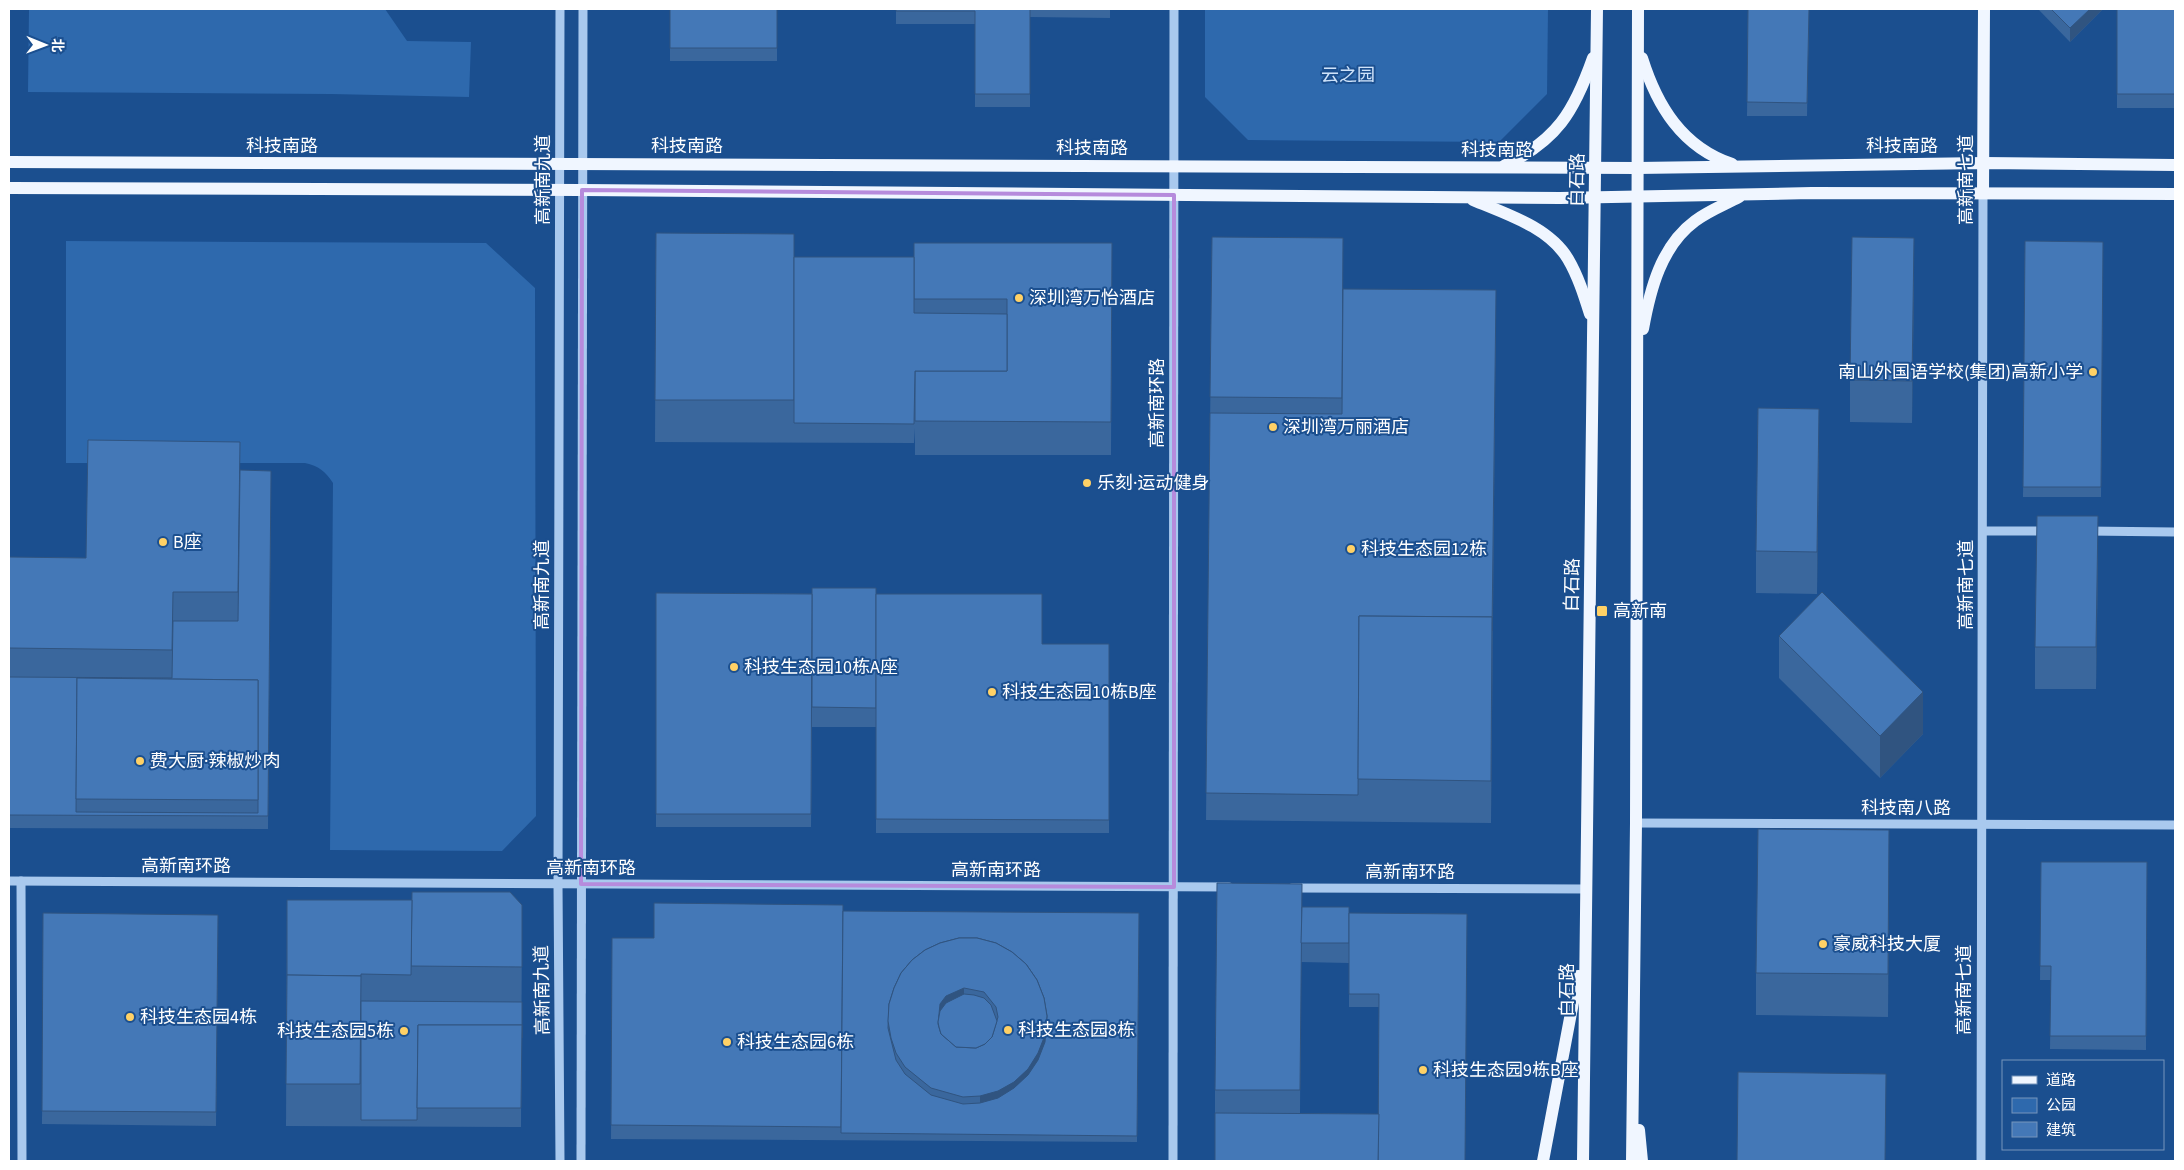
<svg xmlns="http://www.w3.org/2000/svg" width="2184" height="1170" font-family="'Source Sans 3','Noto Sans SC',sans-serif">
  <rect width="100%" height="100%" fill="#1b4f8f"/>
  <g fill="#2e69ad">
    <path d="M 29,9 L 385,9 L 407,41 L 471,42 L 469,97 L 331,94 L 28,92 Z"/>
    <path d="M 1205,9 L 1548,9 L 1547,94 L 1499,142 L 1248,140 L 1205,97 Z"/>
    <path d="M 66,241 L 486,243 L 535,288 L 536,816 L 502,851 L 330,850 L 333,483 C 325,471 319,466 305,463 L 66,463 Z"/>
  </g>
  <g fill="none" stroke-linecap="round" stroke-linejoin="round">
    <g stroke="#a9c9ee" stroke-width="9">
      <path d="M 560,9 L 558,884 L 560,1161"/>
      <path d="M 1983,531 L 2048,531"/>
      <path d="M 2086,531 L 2175,532"/>
      <path d="M 1636,823 L 2175,825"/>
      <path d="M 9,881 L 1229,887"/>
      <path d="M 21,881 L 22,1161"/>
      <path d="M 1292,888 L 1587,889"/>
      <path d="M 581,1161 L 583,9"/>
      <path d="M 1173,1161 L 1174,9"/>
      <path d="M 1981,1161 L 1983,193"/>
    </g>
    <g stroke="#f0f6ff" stroke-width="12">
      <path d="M 1642,58 C 1657,106 1682,147 1732,164"/>
      <path d="M 9,162 L 1637,168 L 1984,163 L 2175,165"/>
      <path d="M 1504,166 C 1557,140 1574,112 1593,58"/>
      <path d="M 9,188 L 582,190 L 1560,198 L 1812,193 L 2175,194"/>
      <path d="M 1983,193 L 1984,9"/>
      <path d="M 1473,200 C 1506,214 1549,227 1568,259 C 1578,276 1584,295 1590,314"/>
      <path d="M 1643,329 C 1650,290 1661,246 1695,221 C 1708,211 1724,205 1739,197"/>
      <path d="M 1639,1130 L 1642,1161"/>
      <path d="M 1543,1161 L 1578,976"/>
      <path d="M 1583,1161 L 1597,9"/>
      <path d="M 1632,1161 L 1636,823 L 1638,9"/>
    </g>
  </g>
  <g fill="#3a679d" fill-rule="evenodd">
    <rect x="670" y="9" width="107" height="52"/>
    <path d="M 896,9 L 1110,9 L 1110,18 L 1030,17 L 1030,107 L 975,107 L 975,24 L 896,24 Z"/>
    <path d="M 1748,9 L 1809,9 L 1807,116 L 1747,116 Z"/>
    <path d="M 2038,9 L 2103,9 L 2070,42 Z"/>
    <rect x="2117" y="9" width="58" height="99"/>
    <path d="M 656,233 L 794,257 L 914,257 L 1112,243 L 1111,455 L 915,455 L 915,428 L 914,443 L 655,442 Z"/>
    <path d="M 1212,237 L 1343,289 L 1496,290 L 1491,823 L 1206,820 Z"/>
    <path d="M 2025,241 L 2103,242 L 2101,497 L 2023,497 Z"/>
    <path d="M 1914,280 L 1912,423 L 1850,422 L 1850,380 Z"/>
    <path d="M 1819,451 L 1817,594 L 1756,593 L 1756,551 Z"/>
    <path d="M 240,470 L 271,471 L 268,829 L 9,828 L 9,557 L 86,558 Z"/>
    <path d="M 2098,558 L 2096,689 L 2035,689 L 2035,647 Z"/>
    <path d="M 656,593 L 876,594 L 1042,644 L 1109,644 L 1109,833 L 876,833 L 876,727 L 812,727 L 811,827 L 656,827 Z"/>
    <path d="M 1779,636 L 1923,734 L 1880,778 L 1779,678 Z"/>
    <path d="M 2041,862 L 2147,862 L 2146,1050 L 2050,1049 L 2051,980 L 2040,980 Z"/>
    <path d="M 1889,872 L 1888,1017 L 1756,1015 L 1756,973 Z"/>
    <path d="M 287,900 L 412,900 L 522,905 L 521,1127 L 286,1126 Z"/>
    <path d="M 1302,907 L 1349,913 L 1467,914 L 1378,1161 L 1215,1161 L 1215,1090 ZM 1349,949 L 1349,1007 L 1379,1007 L 1379,1114 L 1300,1113 L 1301,962 L 1349,963 Z"/>
    <path d="M 843,911 L 1139,913 L 1137,1142 L 611,1139 L 612,938 L 654,938 Z"/>
    <path d="M 43,913 L 218,915 L 216,1126 L 42,1124 Z"/>
  </g>
  <g fill="#305480">
    <path d="M 2090,9 L 2103,9 L 2070,42 L 2070,28 Z"/>
    <path d="M 1914,238 L 1914,280 L 1912,423 L 1912,381 Z"/>
    <path d="M 1496,317 L 1491,823 L 1491,781 Z"/>
    <path d="M 1819,409 L 1819,451 L 1817,594 L 1817,552 Z"/>
    <path d="M 2098,516 L 2098,558 L 2096,689 L 2096,647 Z"/>
    <path d="M 1923,692 L 1923,734 L 1880,778 L 1880,736 Z"/>
    <path d="M 1889,830 L 1889,872 L 1888,1017 L 1888,974 Z"/>
    <path d="M 964,988 L 964,1001 L 938,1024 L 940,1004 L 946,996 Z"/>
    <path d="M 1047,1016 L 1045,1048 L 1028,1082 L 980,1110 L 980,1096 Z"/>
    <path d="M 1886,1074 L 1886,1114 L 1885,1161 Z"/>
  </g>
  <g fill="#4478b7" stroke="#305480" fill-rule="evenodd">
    <rect x="670" y="9" width="107" height="39"/>
    <path d="M 896,9 L 1030,9 L 1030,94 L 975,94 L 975,11 L 896,11 Z"/>
    <path d="M 1748,9 L 1809,9 L 1807,103 L 1747,102 Z"/>
    <path d="M 2051,9 L 2090,9 L 2070,28 Z"/>
    <rect x="2117" y="9" width="58" height="85"/>
    <path d="M 656,233 L 794,234 L 794,400 L 655,400 Z"/>
    <path d="M 1212,237 L 1343,238 L 1342,398 L 1210,397 Z"/>
    <path d="M 1852,237 L 1914,238 L 1912,381 L 1850,380 Z"/>
    <path d="M 2025,241 L 2103,242 L 2101,487 L 2023,487 Z"/>
    <path d="M 914,243 L 1112,243 L 1111,422 L 915,421 L 915,371 L 1007,371 L 1007,299 L 914,299 Z"/>
    <path d="M 794,257 L 914,257 L 914,313 L 1007,314 L 1007,371 L 915,371 L 914,424 L 794,423 Z"/>
    <path d="M 1343,289 L 1496,290 L 1492,631 L 1492,617 L 1359,616 L 1358,795 L 1206,793 L 1210,413 L 1342,414 Z"/>
    <path d="M 1758,408 L 1819,409 L 1817,552 L 1756,551 Z"/>
    <path d="M 88,440 L 240,442 L 238,592 L 173,592 L 172,650 L 9,648 L 9,683 L 9,557 L 86,558 Z"/>
    <path d="M 240,470 L 271,471 L 268,816 L 9,815 L 9,677 L 172,678 L 173,621 L 238,621 ZM 77,678 L 258,680 L 258,813 L 76,812 Z"/>
    <path d="M 2037,516 L 2098,516 L 2096,647 L 2035,647 Z"/>
    <path d="M 812,588 L 876,588 L 876,708 L 812,707 Z"/>
    <path d="M 1822,592 L 1923,692 L 1880,736 L 1779,636 Z"/>
    <path d="M 656,593 L 812,594 L 811,814 L 656,814 Z"/>
    <path d="M 876,594 L 1042,594 L 1042,644 L 1109,644 L 1109,820 L 876,819 Z"/>
    <path d="M 1359,616 L 1492,617 L 1491,781 L 1358,779 Z"/>
    <path d="M 77,678 L 258,680 L 258,800 L 76,799 Z"/>
    <path d="M 1758,829 L 1889,830 L 1888,974 L 1756,973 Z"/>
    <path d="M 2041,862 L 2147,862 L 2146,1036 L 2050,1036 L 2051,966 L 2040,966 Z"/>
    <path d="M 1217,883 L 1302,884 L 1300,1090 L 1215,1090 Z"/>
    <path d="M 412,892 L 510,892 L 522,905 L 522,967 L 411,966 Z"/>
    <path d="M 287,900 L 412,900 L 411,975 L 361,974 L 361,976 L 287,975 Z"/>
    <path d="M 654,903 L 843,905 L 841,1127 L 611,1125 L 612,938 L 654,938 Z"/>
    <path d="M 1302,907 L 1349,907 L 1349,943 L 1301,943 Z"/>
    <path d="M 843,911 L 1139,913 L 1137,1136 L 841,1133 ZM 959,938 L 977,938 L 996,943 L 1012,952 L 1026,964 L 1037,980 L 1044,998 L 1047,1016 L 1045,1042 L 1038,1060 L 1028,1075 L 1014,1088 L 998,1098 L 980,1103 L 963,1104 L 931,1095 L 905,1074 L 896,1060 L 888,1028 L 889,1004 L 894,988 L 901,973 L 912,960 L 925,950 L 940,943 Z"/>
    <path d="M 43,913 L 218,915 L 216,1112 L 42,1111 Z"/>
    <path d="M 1349,913 L 1467,914 L 1465,1161 L 1378,1161 L 1379,994 L 1349,994 Z"/>
    <path d="M 959,938 L 977,938 L 996,943 L 1012,952 L 1026,964 L 1037,980 L 1044,998 L 1047,1016 L 1045,1035 L 1038,1053 L 1028,1069 L 1014,1082 L 998,1091 L 980,1096 L 963,1097 L 931,1088 L 905,1067 L 896,1053 L 891,1038 L 888,1021 L 889,1004 L 894,988 L 901,973 L 912,960 L 925,950 L 940,943 ZM 964,988 L 984,992 L 996,1007 L 998,1017 L 992,1037 L 985,1044 L 976,1048 L 956,1047 L 941,1034 L 938,1024 L 940,1004 L 946,996 Z"/>
    <path d="M 287,975 L 361,976 L 360,1084 L 286,1084 Z"/>
    <path d="M 964,994 L 974,995 L 984,998 L 991,1005 L 997,1021 L 992,1037 L 985,1044 L 976,1048 L 956,1047 L 941,1034 L 939,1027 L 938,1022 L 940,1011 L 946,1003 Z"/>
    <path d="M 361,1001 L 522,1002 L 522,1038 L 522,1025 L 418,1025 L 417,1120 L 361,1120 Z"/>
    <path d="M 418,1025 L 522,1025 L 521,1108 L 417,1108 Z"/>
    <path d="M 1738,1072 L 1886,1074 L 1885,1161 L 1737,1161 Z"/>
    <path d="M 1215,1113 L 1379,1114 L 1378,1161 L 1215,1161 Z"/>
  </g>
  <path fill="none" stroke="#b68bdc" stroke-width="4" stroke-linejoin="round" d="M 582,190 L 1174,195 L 1174,887 L 581,884 Z"/>
  <g fill="#ffd166" stroke="#1b4f8f" stroke-width="2">
    <circle cx="1019" cy="298" r="5"/>
    <circle cx="2093" cy="372" r="5"/>
    <circle cx="1273" cy="427" r="5"/>
    <circle cx="1087" cy="483" r="5"/>
    <circle cx="163" cy="542" r="5"/>
    <circle cx="1351" cy="549" r="5"/>
    <rect x="1596" y="605" width="12" height="12" rx="2.5"/>
    <circle cx="734" cy="667" r="5"/>
    <circle cx="992" cy="692" r="5"/>
    <circle cx="140" cy="761" r="5"/>
    <circle cx="1823" cy="944" r="5"/>
    <circle cx="130" cy="1017" r="5"/>
    <circle cx="1008" cy="1030" r="5"/>
    <circle cx="404" cy="1031" r="5"/>
    <circle cx="727" cy="1042" r="5"/>
    <circle cx="1423" cy="1070" r="5"/>
  </g>
  <g text-anchor="middle" stroke-width="4" stroke-linejoin="round" paint-order="stroke">
    <g font-size="18" fill="#cfe3fa" stroke="#1b4f8f">
      <text x="1348" y="81">云之园</text>
    </g>
    <g font-size="18" fill="#fff" stroke="#1b4f8f">
      <text x="282" y="152">科技南路</text>
      <text x="687" y="152">科技南路</text>
      <text x="1902" y="152">科技南路</text>
      <text x="1092" y="154">科技南路</text>
      <text x="1497" y="156">科技南路</text>
      <text transform="translate(543 180) rotate(-90)" y="6">高新南九道</text>
      <text transform="translate(1577 180) rotate(-89)" y="6">白石路</text>
      <text transform="translate(1966 180) rotate(-90)" y="6">高新南七道</text>
      <text transform="translate(1157 403) rotate(-90)" y="6">高新南环路</text>
      <text transform="translate(542 585) rotate(-90)" y="6">高新南九道</text>
      <text transform="translate(1572 585) rotate(-89)" y="6">白石路</text>
      <text transform="translate(1966 585) rotate(-90)" y="6">高新南七道</text>
      <text x="1906" y="814">科技南八路</text>
      <text x="186" y="872">高新南环路</text>
      <text x="591" y="874">高新南环路</text>
      <text x="996" y="876">高新南环路</text>
      <text x="1410" y="878">高新南环路</text>
      <text transform="translate(542 990) rotate(-91)" y="6">高新南九道</text>
      <text transform="translate(1567 990) rotate(-90)" y="6">白石路</text>
      <text transform="translate(1964 990) rotate(-90)" y="6">高新南七道</text>
    </g>
    <g font-size="18" fill="#fff" stroke="#1b4f8f" text-anchor="start">
      <text x="1029" y="304">深圳湾万怡酒店</text>
      <text x="2083" y="378" text-anchor="end">南山外国语学校(集团)高新小学</text>
      <text x="1283" y="433">深圳湾万丽酒店</text>
      <text x="1097" y="489">乐刻·运动健身</text>
      <text x="173" y="548">B座</text>
      <text x="1361" y="555">科技生态园12栋</text>
      <text x="1613" y="617">高新南</text>
      <text x="744" y="673">科技生态园10栋A座</text>
      <text x="1002" y="698">科技生态园10栋B座</text>
      <text x="150" y="767">费大厨·辣椒炒肉</text>
      <text x="1833" y="950">豪威科技大厦</text>
      <text x="140" y="1023">科技生态园4栋</text>
      <text x="1018" y="1036">科技生态园8栋</text>
      <text x="394" y="1037" text-anchor="end">科技生态园5栋</text>
      <text x="737" y="1048">科技生态园6栋</text>
      <text x="1433" y="1076">科技生态园9栋B座</text>
    </g>
  </g>
  <rect width="2184" height="1170" fill="none" stroke="#ffffff" stroke-width="20"/>
  <rect x="2002" y="1060" width="162" height="90" fill="#1b4f8f" stroke="#7695bc"/>
  <rect x="2012" y="1076" width="25" height="8" fill="#f0f6ff" stroke="#7695bc"/>
  <text x="2046" y="1085" font-size="15" fill="#ffffff">道路</text>
  <rect x="2012" y="1098" width="25" height="15" fill="#2e69ad" stroke="#7695bc"/>
  <text x="2046" y="1110" font-size="15" fill="#ffffff">公园</text>
  <rect x="2012" y="1122" width="25" height="15" fill="#4478b7" stroke="#7695bc"/>
  <text x="2046" y="1135" font-size="15" fill="#ffffff">建筑</text>
  <g transform="translate(45 45) rotate(91)" stroke="#1b4f8f" stroke-width="4" paint-order="stroke">
  <path d="M0-4L9 19L0 12L-9 19Z" fill="#ffffff"/>
  <text y="-8" font-size="14" font-weight="bold" text-anchor="middle" fill="#ffffff">北</text>
  </g>
</svg>
